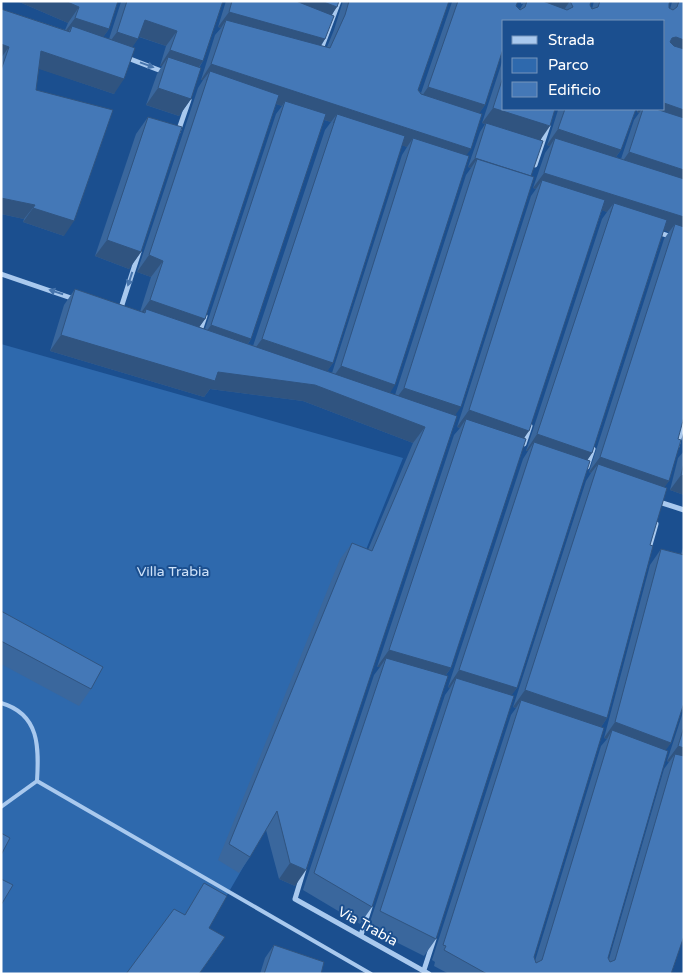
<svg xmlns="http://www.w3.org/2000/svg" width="685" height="975" font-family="'Varela Round',sans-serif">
  <rect width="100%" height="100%" fill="#1b4f8f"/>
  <path fill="#2e69ad" d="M 1,344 L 403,458 L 249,840 L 256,845 L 201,940 L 217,949 L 199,974 L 1,974 Z"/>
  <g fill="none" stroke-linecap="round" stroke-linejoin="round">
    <g stroke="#a9c9ee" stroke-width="4">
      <path d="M 1,703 C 40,714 39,748 37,781 L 1,807"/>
      <path d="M 37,781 L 371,974"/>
    </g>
    <g stroke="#a9c9ee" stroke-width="5">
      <path d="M 320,52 L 339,1"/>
      <path d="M 125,57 L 164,72"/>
      <path d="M 178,132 L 189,100"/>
      <path d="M 535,165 L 548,126"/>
      <path d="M 657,232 L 684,241"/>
      <path d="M 1,274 L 74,299"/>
      <path d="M 120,311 L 139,252"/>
      <path d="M 199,334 L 205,316"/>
      <path d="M 524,444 L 530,426"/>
      <path d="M 677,446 L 684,420"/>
      <path d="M 587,467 L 593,449"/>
      <path d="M 656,501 L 684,510"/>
      <path d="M 648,552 L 656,524"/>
      <path d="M 304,869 L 295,899 L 429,974"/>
      <path d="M 361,935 L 370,907"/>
      <path d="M 424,970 L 434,939"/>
    </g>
  </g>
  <g fill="#3a679d" fill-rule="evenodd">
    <path d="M 17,1 L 118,1 L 109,29 L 103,37 L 109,39 L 121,2 L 121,1 L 223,1 L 203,61 L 199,68 L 191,99 L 179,116 L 146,105 L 157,74 L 162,66 L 160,66 L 166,46 L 139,37 L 132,47 L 114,94 L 38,68 L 36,90 L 64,236 L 23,222 L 24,219 L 1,214 L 1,9 L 65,30 L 68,23 Z"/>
    <path d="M 226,1 L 339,1 L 332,15 L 325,39 L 321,46 L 327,47 L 334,30 L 343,1 L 449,1 L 418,90 L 421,93 L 452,2 L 451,1 L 518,1 L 516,6 L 520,9 L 523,4 L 521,4 L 521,1 L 591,1 L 590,5 L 592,9 L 594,1 L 670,1 L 669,4 L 669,8 L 670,9 L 672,2 L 672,1 L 684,1 L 678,439 L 669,481 L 664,487 L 607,718 L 601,727 L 534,957 L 535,961 L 601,746 L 607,739 L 604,738 L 650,565 L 661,549 L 681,554 L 684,545 L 684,703 L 671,743 L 665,750 L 608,958 L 609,959 L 664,769 L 669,762 L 667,761 L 684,709 L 684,936 L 671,974 L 449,974 L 434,966 L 435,962 L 432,960 L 511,715 L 516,708 L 513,707 L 586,481 L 591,473 L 589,472 L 664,239 L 669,232 L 664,230 L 592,453 L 587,460 L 517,688 L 511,695 L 436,939 L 424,956 L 368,928 L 445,695 L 450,688 L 448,687 L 523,459 L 528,451 L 526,451 L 602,219 L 607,212 L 602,210 L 524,439 L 451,668 L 446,675 L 372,907 L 360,924 L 303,890 L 374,675 L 380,667 L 377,667 L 454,435 L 460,428 L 457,427 L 531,196 L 536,189 L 533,188 L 545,153 L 550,146 L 547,145 L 558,110 L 557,109 L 636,109 L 621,150 L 616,157 L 621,159 L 634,120 L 639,113 L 637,112 L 637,109 L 664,109 L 664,21 L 504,21 L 485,105 L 479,113 L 390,393 L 395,395 L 466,175 L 471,168 L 468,167 L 480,132 L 485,124 L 482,123 L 504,56 L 504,109 L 540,140 L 455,416 L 295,886 L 279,879 L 266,830 L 250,857 L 239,873 L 218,860 L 340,559 L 352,543 L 368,550 L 413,443 L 303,401 L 210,389 L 204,397 L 50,351 L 64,305 L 75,289 L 140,312 L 151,277 L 137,272 L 198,88 L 203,80 L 201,80 L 215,35 L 221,28 L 218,27 ZM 276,104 L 282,106 L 276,114 L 205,329 L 199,327 L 205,319 ZM 324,120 L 331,122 L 325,130 L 253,346 L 248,344 L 251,339 ZM 402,145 L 407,147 L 402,155 L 332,373 L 327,371 L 333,363 Z"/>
    <path d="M 148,117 L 141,252 L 129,269 L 95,256 L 136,134 Z"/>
    <path d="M 684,451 L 684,495 L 670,490 L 678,458 Z"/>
    <path d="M 1,611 L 91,689 L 79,706 L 1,664 Z"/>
    <path d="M 204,883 L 227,896 L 126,974 L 184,915 L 196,896 Z"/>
    <path d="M 274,945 L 321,974 L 260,974 L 265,958 Z"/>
  </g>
  <g fill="#305480">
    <path d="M 17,1 L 65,1 L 79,7 L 68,23 Z"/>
    <path d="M 270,1 L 321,1 L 337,7 L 326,23 Z"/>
    <path d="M 527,1 L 570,1 L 559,17 Z"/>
    <path d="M 229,12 L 325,39 L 314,55 L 226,20 L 221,28 L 218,27 Z"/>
    <path d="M 75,18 L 109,29 L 98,44 L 72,26 L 67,34 L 64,33 Z"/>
    <path d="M 145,20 L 177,31 L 166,46 L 134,35 Z"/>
    <path d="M 117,32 L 138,39 L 127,55 L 106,47 Z"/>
    <path d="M 676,37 L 684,40 L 684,58 L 665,53 L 672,38 Z"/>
    <path d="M 1,44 L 9,47 L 1,58 Z"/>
    <path d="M 170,50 L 203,61 L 192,77 L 168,57 L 162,66 L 160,66 Z"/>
    <path d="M 41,51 L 124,79 L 114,94 L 30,66 Z"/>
    <path d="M 211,64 L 471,149 L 460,164 L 413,138 L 407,147 L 333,123 L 337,114 L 331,122 L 283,107 L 285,101 L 282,106 L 206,81 L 210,71 L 203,80 L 201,80 Z"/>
    <path d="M 428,87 L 485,105 L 474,121 L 418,102 Z"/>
    <path d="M 158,88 L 191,99 L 179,116 L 146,105 Z"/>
    <path d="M 664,103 L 684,110 L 684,129 L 643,109 L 664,109 Z"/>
    <path d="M 493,108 L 550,126 L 539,142 L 486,123 L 485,124 L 482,123 Z"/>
    <path d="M 639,109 L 642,109 L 639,113 L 637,112 Z"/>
    <path d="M 558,129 L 621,150 L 610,165 L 555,138 L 550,146 L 547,145 Z"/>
    <path d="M 629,152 L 684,170 L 684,189 L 618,168 Z"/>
    <path d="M 475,158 L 477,159 L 471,168 L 468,167 Z"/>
    <path d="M 544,173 L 684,217 L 684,236 L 675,224 L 669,232 L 610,213 L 614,203 L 607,212 L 539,190 L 542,180 L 536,189 L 533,188 Z"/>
    <path d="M 1,198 L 35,205 L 24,219 L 1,214 Z"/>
    <path d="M 33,208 L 74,221 L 64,236 L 23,222 Z"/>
    <path d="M 107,240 L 141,252 L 129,269 L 95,256 Z"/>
    <path d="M 149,255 L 163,261 L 151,277 L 137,272 Z"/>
    <path d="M 150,300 L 205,319 L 193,336 L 145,313 L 146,309 L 140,318 L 138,317 Z"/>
    <path d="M 211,325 L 251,339 L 242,353 L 201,339 Z"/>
    <path d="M 61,335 L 218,372 L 315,385 L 425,427 L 413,443 L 303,401 L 210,389 L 204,397 L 50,351 Z"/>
    <path d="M 262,339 L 333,363 L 321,380 L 250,355 Z"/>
    <path d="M 341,366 L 395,385 L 384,402 L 329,383 Z"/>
    <path d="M 404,388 L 461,407 L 449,424 L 392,404 Z"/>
    <path d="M 469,410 L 529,431 L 517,448 L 466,419 L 460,428 L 457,427 Z"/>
    <path d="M 537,434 L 592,453 L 581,470 L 534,442 L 528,451 L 526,451 Z"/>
    <path d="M 600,457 L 669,481 L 658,496 L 598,464 L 591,473 L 589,472 Z"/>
    <path d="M 681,475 L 684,476 L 684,495 L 670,490 Z"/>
    <path d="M 389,650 L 451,668 L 439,684 L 386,658 L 380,667 L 377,667 Z"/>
    <path d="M 459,670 L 517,688 L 505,704 L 456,678 L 450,688 L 448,687 Z"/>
    <path d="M 525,690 L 607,718 L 596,735 L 521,700 L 516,708 L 513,707 Z"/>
    <path d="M 615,722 L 671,743 L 660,758 L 612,730 L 607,739 L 604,738 Z"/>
    <path d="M 678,746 L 684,748 L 684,767 L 675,754 L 669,762 L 667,761 Z"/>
    <path d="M 290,863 L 306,870 L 295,886 L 279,879 Z"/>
  </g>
  <g fill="#4478b7" stroke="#305480">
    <path d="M 65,1 L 118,1 L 109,29 L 75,18 L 79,7 Z"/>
    <path d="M 127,1 L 223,1 L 203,61 L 170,50 L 177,31 L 145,20 L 138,39 L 117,32 Z"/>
    <path d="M 232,1 L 296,1 L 334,16 L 325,39 L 229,12 Z"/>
    <path d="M 321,1 L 339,1 L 337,7 Z"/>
    <path d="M 349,1 L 449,1 L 418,90 L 421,94 L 482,114 L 471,149 L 211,64 L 226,20 L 330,48 L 345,15 Z"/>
    <path d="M 458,1 L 518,1 L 516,6 L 520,10 L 525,7 L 527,1 L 543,1 L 567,10 L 573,7 L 570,1 L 591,1 L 590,5 L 592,9 L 598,7 L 600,1 L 670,1 L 669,4 L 669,8 L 673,10 L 677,7 L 679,1 L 684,1 L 684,40 L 676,37 L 672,38 L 670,42 L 674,46 L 684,49 L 684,110 L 664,103 L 664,21 L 504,21 L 504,46 L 485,105 L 428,87 Z"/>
    <path d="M 1,9 L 70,32 L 72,26 L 135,48 L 124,79 L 41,51 L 36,90 L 113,110 L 74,221 L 33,208 L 35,205 L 1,198 L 1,70 L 9,47 L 1,44 Z"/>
    <path d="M 168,57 L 201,68 L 191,99 L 158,88 Z"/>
    <path d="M 210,71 L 279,95 L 205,319 L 150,300 L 163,261 L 149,255 Z"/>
    <path d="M 504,74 L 504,109 L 555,109 L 550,126 L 493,108 Z"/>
    <path d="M 285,101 L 326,114 L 251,339 L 211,325 Z"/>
    <path d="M 565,109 L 636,109 L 621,150 L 558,129 Z"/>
    <path d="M 643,109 L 656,109 L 684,118 L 684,170 L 629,152 Z"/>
    <path d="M 337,114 L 405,136 L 333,363 L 262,339 Z"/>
    <path d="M 148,117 L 182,127 L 141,252 L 107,240 Z"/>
    <path d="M 486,123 L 543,141 L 531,176 L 475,158 Z"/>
    <path d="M 413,138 L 469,156 L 395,385 L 341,366 Z"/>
    <path d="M 555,138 L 684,179 L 684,217 L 544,173 Z"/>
    <path d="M 477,159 L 534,177 L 461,407 L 404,388 Z"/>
    <path d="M 542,180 L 605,200 L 529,431 L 469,410 Z"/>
    <path d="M 614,203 L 667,220 L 592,453 L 537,434 Z"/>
    <path d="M 675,224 L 684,227 L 684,417 L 678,439 L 681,440 L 669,481 L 600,457 Z"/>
    <path d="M 75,289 L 145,313 L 146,309 L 457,416 L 306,870 L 290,863 L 277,811 L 250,857 L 229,844 L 352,543 L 372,551 L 425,427 L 315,385 L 218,372 L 215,381 L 61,335 Z"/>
    <path d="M 466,419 L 526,439 L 451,668 L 389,650 Z"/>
    <path d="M 534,442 L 590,461 L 517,688 L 459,670 Z"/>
    <path d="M 684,463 L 684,476 L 681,475 Z"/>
    <path d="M 598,464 L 667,488 L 650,545 L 653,546 L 607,718 L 525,690 Z"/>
    <path d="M 661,549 L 684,555 L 684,703 L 671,743 L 615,722 Z"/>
    <path d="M 1,611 L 103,667 L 91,689 L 1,641 Z"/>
    <path d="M 386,658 L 448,676 L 372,907 L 314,873 Z"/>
    <path d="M 456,678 L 514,696 L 436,939 L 380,911 Z"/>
    <path d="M 521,700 L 604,728 L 534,957 L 536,963 L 542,960 L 612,730 L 668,751 L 608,958 L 610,962 L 615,960 L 675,754 L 684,756 L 684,936 L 671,974 L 487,974 L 444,950 L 446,946 L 443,945 Z"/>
    <path d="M 684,727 L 684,748 L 678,746 Z"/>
    <path d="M 1,833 L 10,838 L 1,855 Z"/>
    <path d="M 1,879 L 13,885 L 1,905 Z"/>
    <path d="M 204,883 L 227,896 L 209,928 L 225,937 L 199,974 L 126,974 L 174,909 L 185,915 Z"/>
    <path d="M 274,945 L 324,962 L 321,974 L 264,974 Z"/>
  </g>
  <defs><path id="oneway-solid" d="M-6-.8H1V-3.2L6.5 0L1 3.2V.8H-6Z" transform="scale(1.25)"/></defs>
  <g fill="#4674ac">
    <use href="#oneway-solid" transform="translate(147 65) rotate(20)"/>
    <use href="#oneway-solid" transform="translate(130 279) rotate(108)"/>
    <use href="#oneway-solid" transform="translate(56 292) rotate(-162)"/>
  </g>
  <g text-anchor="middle" stroke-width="4" stroke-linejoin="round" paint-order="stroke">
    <g font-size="14" fill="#cfe3fa" stroke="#1b4f8f">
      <text x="173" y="576">Villa Trabia</text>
    </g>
    <g font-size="14" fill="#fff" stroke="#1b4f8f">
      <text transform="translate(368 926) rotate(29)" y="5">Via Trabia</text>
    </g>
  </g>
  <rect width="685" height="975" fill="none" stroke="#ffffff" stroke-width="5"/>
  <rect x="502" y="20" width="162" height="90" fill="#1b4f8f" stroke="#7695bc"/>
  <rect x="512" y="36" width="25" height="8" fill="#a9c9ee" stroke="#7695bc"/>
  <text x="548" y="45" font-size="15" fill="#ffffff">Strada</text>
  <rect x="512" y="58" width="25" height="15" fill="#2e69ad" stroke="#7695bc"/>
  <text x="548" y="70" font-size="15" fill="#ffffff">Parco</text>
  <rect x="512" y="82" width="25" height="15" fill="#4478b7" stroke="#7695bc"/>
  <text x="548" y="95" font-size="15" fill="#ffffff">Edificio</text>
</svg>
